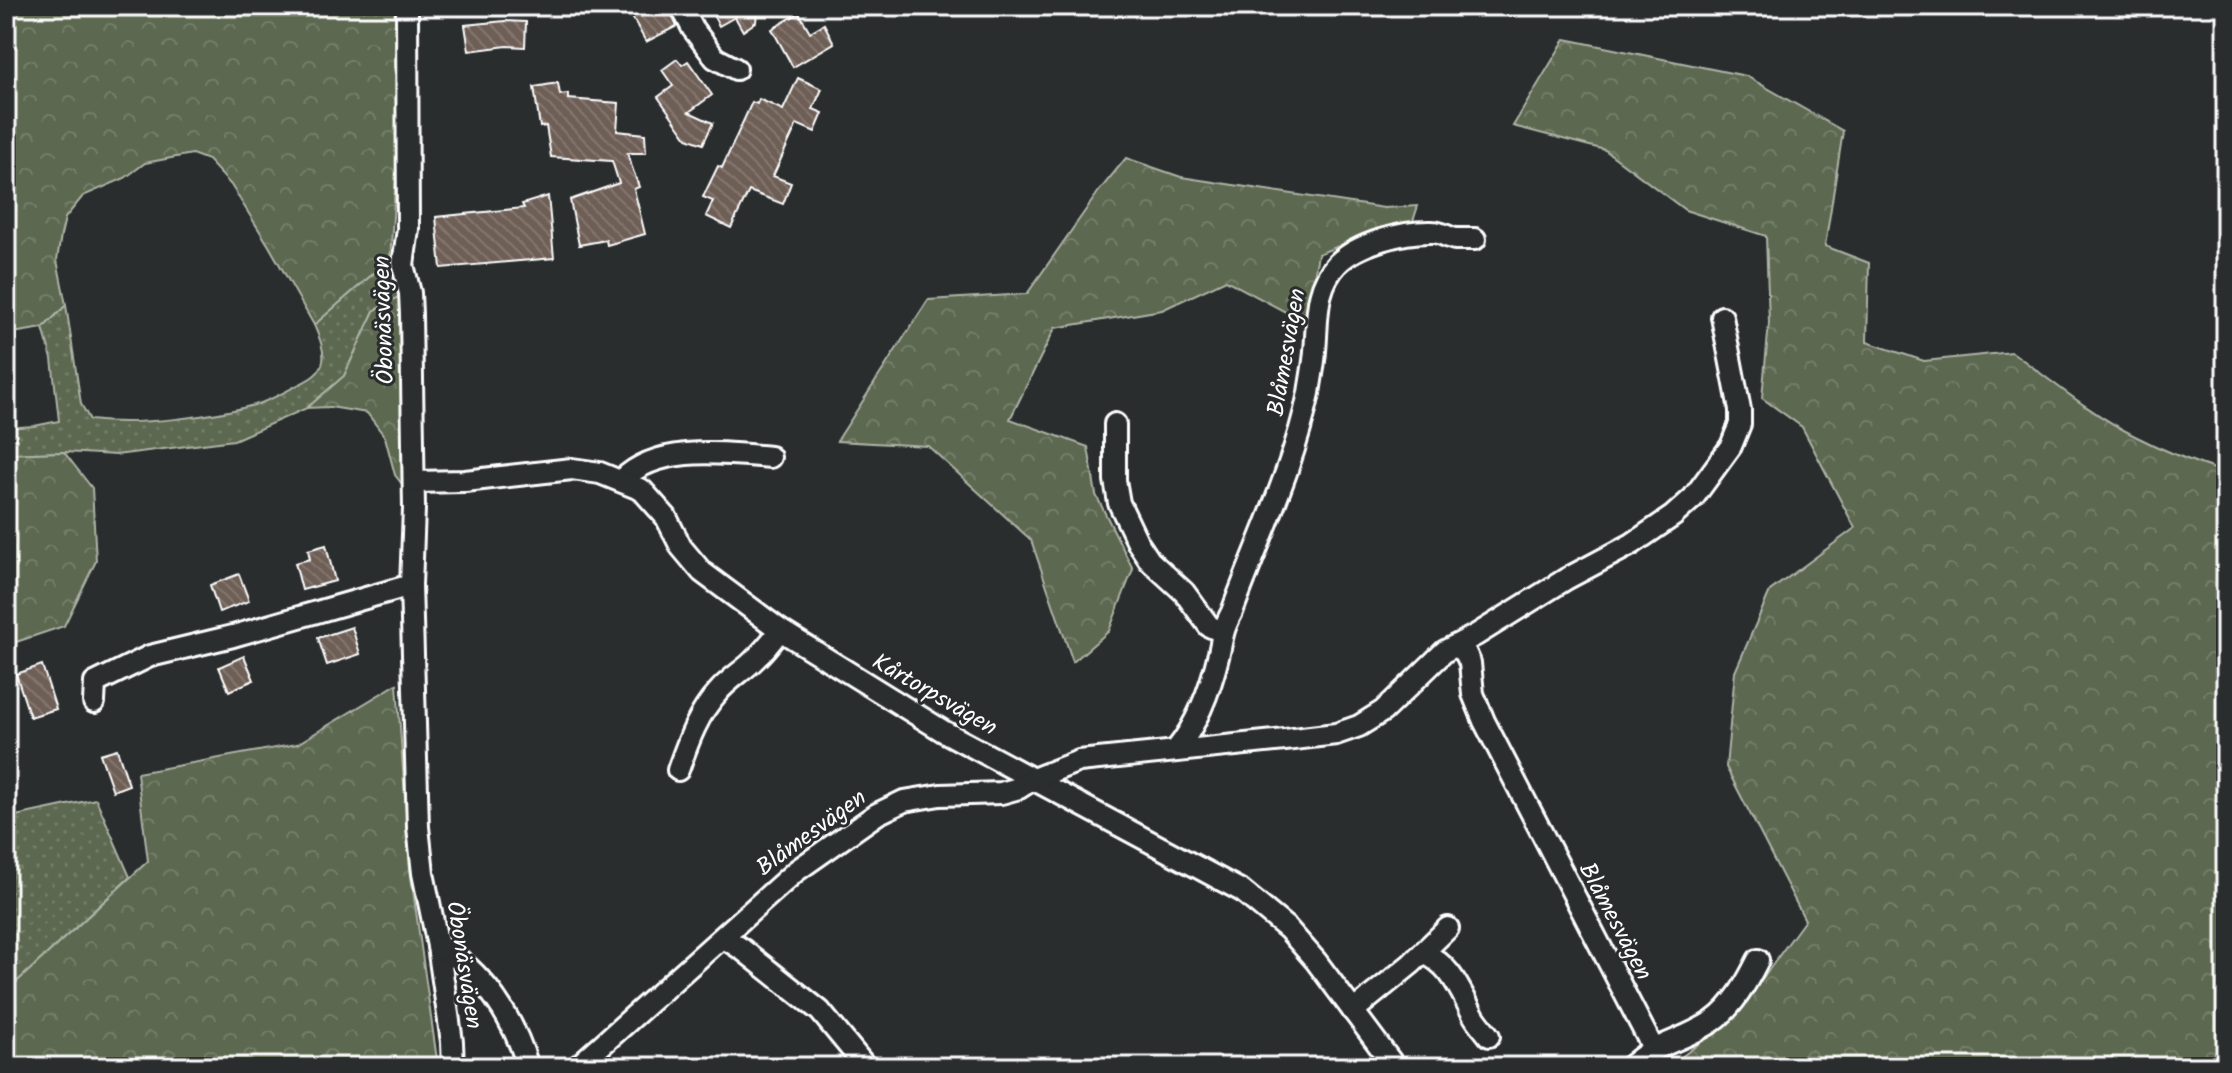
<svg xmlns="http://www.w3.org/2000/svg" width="2232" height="1073" font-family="Kalam,sans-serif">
  <defs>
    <pattern id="grass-dots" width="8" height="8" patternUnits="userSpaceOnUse" patternTransform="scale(2)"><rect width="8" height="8" fill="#5c674f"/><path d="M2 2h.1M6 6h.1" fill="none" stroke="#747e69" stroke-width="1.8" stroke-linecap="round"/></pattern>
    <pattern id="forest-crowns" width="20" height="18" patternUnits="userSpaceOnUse" patternTransform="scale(2)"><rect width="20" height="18" fill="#5c674f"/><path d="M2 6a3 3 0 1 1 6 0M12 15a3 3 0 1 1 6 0" fill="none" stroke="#747e69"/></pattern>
    <pattern id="building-back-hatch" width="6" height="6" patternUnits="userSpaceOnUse" patternTransform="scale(2)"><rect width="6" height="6" fill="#6e5e56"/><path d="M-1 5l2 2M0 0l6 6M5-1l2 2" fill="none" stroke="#84766f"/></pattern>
  </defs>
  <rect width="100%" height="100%" fill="#2a2d2e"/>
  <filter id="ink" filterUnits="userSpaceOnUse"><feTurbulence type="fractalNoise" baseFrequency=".0125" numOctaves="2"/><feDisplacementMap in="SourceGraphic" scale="16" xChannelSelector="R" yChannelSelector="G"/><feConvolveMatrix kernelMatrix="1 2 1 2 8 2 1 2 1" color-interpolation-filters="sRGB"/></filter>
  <g filter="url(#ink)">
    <g fill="url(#grass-dots)" stroke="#aeb3a7" stroke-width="2">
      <path d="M 390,259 L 400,296 L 374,311 L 344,376 L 307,408 L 234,440 L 116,455 L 64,452 L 6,454 L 6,428 L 34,426 L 59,421 L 52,359 L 43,328 L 66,305 L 81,404 L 90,420 C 138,426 212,417 258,404 C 271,400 285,392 298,385 C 308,380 321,374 323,361 C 325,349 318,335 314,325 Z"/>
      <path d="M 96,799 L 130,877 L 8,990 L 6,995 L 6,818 Z"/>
    </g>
    <g fill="url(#forest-crowns)" stroke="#aeb3a7" stroke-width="2">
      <path d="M 6,6 L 395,6 L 398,146 L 390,259 L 314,325 L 269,246 L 231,185 L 208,160 L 192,154 L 145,163 L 125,178 L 83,196 L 65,218 L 61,235 L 57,260 L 66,305 L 43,328 L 6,334 Z"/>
      <path d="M 1565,39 L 1746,76 L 1843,131 L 1825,246 L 1869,263 L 1867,342 L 1924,361 L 2012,352 C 2052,381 2091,414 2135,436 C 2164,451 2195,463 2226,473 L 2226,1067 L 1672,1067 L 1671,1065 L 1736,1015 L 1805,920 L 1726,767 L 1735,672 L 1770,591 L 1855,528 L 1802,427 L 1762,398 L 1769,323 L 1766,236 L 1685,210 L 1605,150 L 1513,126 Z"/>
      <path d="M 1126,158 L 1181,177 L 1384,208 L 1418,206 L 1412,224 L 1372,233 L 1318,254 L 1306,323 L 1226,280 L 1162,310 L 1055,328 L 1010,419 L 1088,447 L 1096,495 L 1133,569 L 1109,631 L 1073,662 L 1031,540 L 928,446 L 837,441 L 928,300 L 1027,294 L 1099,191 Z"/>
      <path d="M 400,296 L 402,484 L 395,475 L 385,437 L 367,413 L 330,407 L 307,408 L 344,376 L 374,311 Z"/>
      <path d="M 64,452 L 92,488 L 96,561 L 64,626 L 7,645 L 6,454 Z"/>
      <path d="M 397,684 L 410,869 L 438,1067 L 6,1067 L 6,995 L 8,990 L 148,861 L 137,773 L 297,744 Z"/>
    </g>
    <g fill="url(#building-back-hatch)" stroke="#fff" stroke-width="2">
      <path d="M 626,6 L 668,6 L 677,26 L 646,42 Z"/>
      <path d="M 708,6 L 754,6 L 757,12 L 756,22 L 743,31 L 735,17 L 719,26 Z"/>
      <path d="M 799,13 L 810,32 L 824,24 L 834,43 L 793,67 L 772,29 Z"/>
      <path d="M 505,21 L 526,22 L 525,47 L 507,46 L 469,51 L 465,25 Z"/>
      <path d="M 677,59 L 682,65 L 688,61 L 712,95 L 689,112 L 713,123 L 703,144 L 687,138 L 658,97 L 673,86 L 662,70 Z"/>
      <path d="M 798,78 L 822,89 L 813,109 L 823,113 L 815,132 L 797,124 L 773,176 L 791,183 L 783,204 L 749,191 L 731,228 L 706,216 L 713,201 L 703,197 L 718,166 L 722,168 L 752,102 L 757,104 L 759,99 L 783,110 Z"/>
      <path d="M 558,83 L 560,95 L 568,94 L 568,99 L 619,103 L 617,131 L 645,134 L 646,153 L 627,153 L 639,187 L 634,189 L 645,234 L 607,245 L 606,240 L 579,245 L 570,200 L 619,183 L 612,161 L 551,157 L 546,126 L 540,127 L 534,87 Z"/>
      <path d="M 548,196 L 554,258 L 441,268 L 436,217 L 524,208 L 522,204 Z"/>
      <path d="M 326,545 L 335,581 L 302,590 L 295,563 L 310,559 L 308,550 Z"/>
      <path d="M 239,574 L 249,601 L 219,612 L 210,585 Z"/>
      <path d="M 352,627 L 360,654 L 327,665 L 318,638 Z"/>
      <path d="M 244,656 L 254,680 L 229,691 L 219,667 Z"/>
      <path d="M 42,665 L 56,709 L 30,717 L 16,674 Z"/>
      <path d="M 117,749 L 129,785 L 113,791 L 100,754 Z"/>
    </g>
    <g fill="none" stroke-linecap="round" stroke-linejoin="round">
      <defs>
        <g id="minor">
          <path d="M 407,6 L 408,229 L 403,265 L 410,293 L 411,314 L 414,509 L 411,585 L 418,827 L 423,873 L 438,946 L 452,1042 L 453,1067"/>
          <path d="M 681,6 L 693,29 L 715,58 L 736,69"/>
          <path d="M 1115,424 L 1115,480 L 1119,503 L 1138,543 L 1150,561 L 1184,592 L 1209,626 L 1222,632"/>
          <path d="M 622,480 C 658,444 723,453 770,457"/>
          <path d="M 414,482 L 465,481 L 572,469 L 600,473 L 642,490 L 666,517 L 681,547 L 702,572 L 780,630 L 943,731 L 1242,891 L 1288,929 L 1316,961 L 1395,1067"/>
          <path d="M 1455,646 L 1465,652 L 1470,663 L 1473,694 L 1484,721 L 1654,1050"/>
          <path d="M 94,702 L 95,683 L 150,656 L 233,636 L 411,585"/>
          <path d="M 1176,750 C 1198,723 1211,687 1219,653 C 1223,634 1223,629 1232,612 C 1258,541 1294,466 1309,393 C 1311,379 1314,365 1315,351 C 1318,321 1314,288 1337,264 C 1358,243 1404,231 1433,232 C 1441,232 1448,238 1456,239 C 1462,239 1469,239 1475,239"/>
          <path d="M 678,770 C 688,742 697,715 718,692 C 727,681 740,673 751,663 C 762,653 771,642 780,630"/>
          <path d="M 723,937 L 743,950 L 820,1011 L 866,1067"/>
          <path d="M 438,946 C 483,970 514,1019 528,1067"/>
          <path d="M 1423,953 C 1451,964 1460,991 1474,1016 C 1478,1023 1484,1029 1489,1036"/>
          <path d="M 1353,1011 L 1411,964 L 1448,928"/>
          <path d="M 577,1067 L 796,871 L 877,814 L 904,801 L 940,795 L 1001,793 L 1019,788 L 1033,779 L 1079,761 L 1285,740 L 1336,734 L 1359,726 L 1383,711 L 1445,651 L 1476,635 L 1566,579 L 1632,544 L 1673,516 L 1693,498 L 1731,446 L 1740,424 L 1740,410 L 1722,317"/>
          <path d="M 1629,1067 C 1636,1062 1642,1056 1650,1052 C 1670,1041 1693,1035 1713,1021 C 1734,1006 1747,982 1758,960"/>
        </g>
      </defs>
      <use href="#minor" stroke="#fff" stroke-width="26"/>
      <use href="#minor" stroke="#2a2d2e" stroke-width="20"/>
    </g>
  </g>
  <g text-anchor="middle" stroke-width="6" stroke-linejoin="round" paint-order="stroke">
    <g font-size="24" fill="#fff" stroke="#2a2d2e">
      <text transform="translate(383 320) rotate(-92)" y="8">Öbonäsvägen</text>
      <text transform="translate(1286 352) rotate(-80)" y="8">Blåmesvägen</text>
      <text transform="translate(935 694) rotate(30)" y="8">Kårtorpsvägen</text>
      <text transform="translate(811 832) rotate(-36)" y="8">Blåmesvägen</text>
      <text transform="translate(1616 921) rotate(62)" y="8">Blåmesvägen</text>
      <text transform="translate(465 965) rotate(81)" y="8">Öbonäsvägen</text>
    </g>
  </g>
  <rect width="2232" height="1073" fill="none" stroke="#2a2d2e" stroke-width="32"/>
  <rect x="16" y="16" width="2200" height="1041" fill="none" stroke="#fff" stroke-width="3" filter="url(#ink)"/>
</svg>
